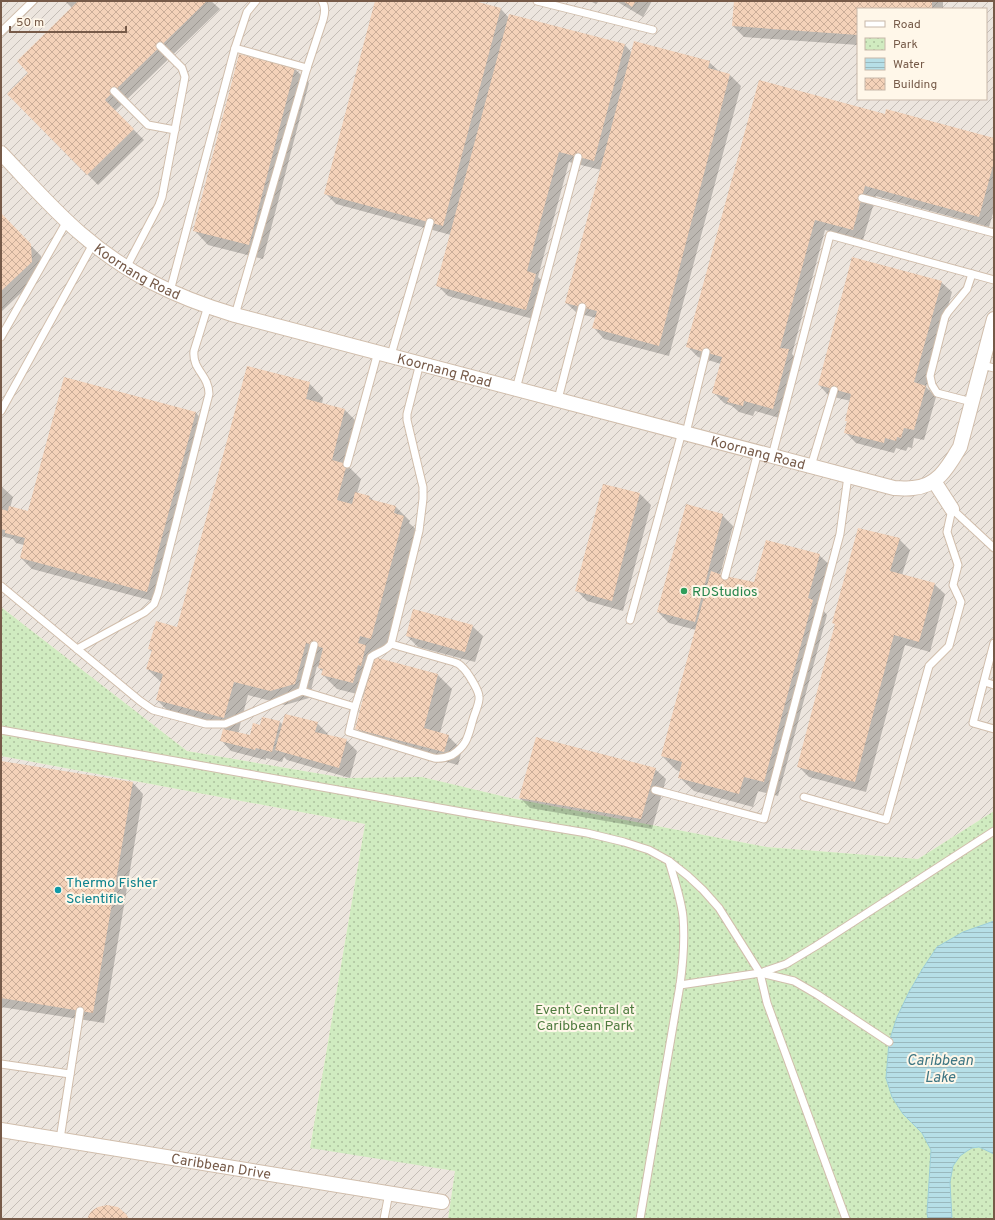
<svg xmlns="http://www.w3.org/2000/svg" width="995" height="1220" font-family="Overpass,sans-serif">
  <defs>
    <pattern id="industrial-furrows" width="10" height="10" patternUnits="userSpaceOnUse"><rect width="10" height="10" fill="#ece5de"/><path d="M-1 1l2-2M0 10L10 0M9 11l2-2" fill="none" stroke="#c4bdb6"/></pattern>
    <pattern id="park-dots" width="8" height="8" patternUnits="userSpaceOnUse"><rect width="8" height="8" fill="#d0ebc0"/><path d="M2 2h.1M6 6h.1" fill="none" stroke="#adc19e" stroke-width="1.8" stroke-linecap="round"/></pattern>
    <pattern id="water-rules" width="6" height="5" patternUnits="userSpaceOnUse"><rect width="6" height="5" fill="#b6dfe7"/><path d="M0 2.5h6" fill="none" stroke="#99b8bd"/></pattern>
    <pattern id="building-cross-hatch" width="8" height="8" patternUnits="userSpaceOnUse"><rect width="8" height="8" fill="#f4d2b9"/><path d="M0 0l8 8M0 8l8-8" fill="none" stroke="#caad98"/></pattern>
  </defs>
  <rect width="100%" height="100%" fill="#fdf4e2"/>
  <g fill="url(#industrial-furrows)" fill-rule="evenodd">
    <path d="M 1,1 L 994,1 L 994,811 L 918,859 L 767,847 L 506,797 L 422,777 L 345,778 L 187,751 L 1,607 ZM 858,9 L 986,9 L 986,99 L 858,99 Z"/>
    <path d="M 1,756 L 365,824 L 310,1147 L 455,1171 L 448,1219 L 1,1219 Z"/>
  </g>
  <path fill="url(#park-dots)" d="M 1,607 L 187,751 L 345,778 L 422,777 L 506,797 L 767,847 L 918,859 L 994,811 L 994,1219 L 448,1219 L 455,1171 L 310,1148 L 365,824 L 1,756 Z"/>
  <path fill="url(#water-rules)" stroke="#9cced9" d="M 994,921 L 994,1154 L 979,1147 L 972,1148 L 967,1151 L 960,1156 L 953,1166 L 950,1182 L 952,1219 L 928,1219 L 927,1213 L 931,1150 L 922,1133 L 903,1114 L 892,1097 L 886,1078 L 889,1042 L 897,1017 L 909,992 L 923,968 L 937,947 L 963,932 Z"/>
  <g fill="#0003">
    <path d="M 65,1 L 211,1 L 220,9 L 115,111 L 144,140 L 98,185 L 8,94 L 29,73 L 72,8 Z"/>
    <path d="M 376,1 L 470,1 L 501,9 L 509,18 L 625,45 L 632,53 L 709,62 L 720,72 L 730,75 L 741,86 L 669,356 L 604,339 L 594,328 L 596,318 L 577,313 L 566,303 L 601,170 L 569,162 L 538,277 L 546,285 L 537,320 L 448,296 L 438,286 L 451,235 L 336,204 L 325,193 Z"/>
    <path d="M 590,1 L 598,1 L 596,4 Z"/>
    <path d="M 616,1 L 652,1 L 643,17 Z"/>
    <path d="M 735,1 L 943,1 L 943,9 L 858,9 L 858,45 L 744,37 L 733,26 Z"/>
    <path d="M 240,55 L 295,69 L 309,83 L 263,259 L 208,245 L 194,230 Z"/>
    <path d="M 886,115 L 994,139 L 994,210 L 989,227 L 876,196 L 863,240 L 825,230 L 792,354 L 799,361 L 783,419 L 755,411 L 753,416 L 739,412 L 732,406 L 724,403 L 714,393 L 721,364 L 698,357 L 687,346 Z"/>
    <path d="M 1,215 L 41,256 L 42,273 L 1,312 Z"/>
    <path d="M 941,282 L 952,292 L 926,387 L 936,397 L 924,440 L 914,438 L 912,448 L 908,447 L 906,451 L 896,448 L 894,453 L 856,443 L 845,432 L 848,422 L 846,420 L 851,401 L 829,396 L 819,385 Z"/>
    <path d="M 65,378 L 196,413 L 206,424 L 157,602 L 32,569 L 21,558 L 24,545 L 16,543 L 13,539 L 1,536 L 1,486 L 13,497 L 10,508 L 28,512 Z"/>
    <path d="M 309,383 L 323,398 L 322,404 L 345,410 L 359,424 L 348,466 L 361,479 L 357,493 L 370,497 L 374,501 L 396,507 L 410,521 L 409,523 L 418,531 L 385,652 L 374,650 L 373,654 L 379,660 L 438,675 L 452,689 L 440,733 L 448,736 L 462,750 L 458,765 L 371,742 L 357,728 L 365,696 L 337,689 L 323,675 L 323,672 L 317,666 L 309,698 L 285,705 L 248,695 L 238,733 L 250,737 L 261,726 L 280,722 L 283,725 L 317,723 L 328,734 L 327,736 L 346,740 L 357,751 L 350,778 L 287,760 L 284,757 L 282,762 L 266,758 L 266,760 L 231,751 L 221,740 L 224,728 L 171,714 L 157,700 L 162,683 L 147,669 L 152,652 L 149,649 L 178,628 Z"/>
    <path d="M 604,485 L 640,494 L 651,505 L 623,611 L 587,601 L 576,590 Z"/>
    <path d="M 722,515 L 733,526 L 720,575 L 755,583 L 819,555 L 834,569 L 823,610 L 827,615 L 778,796 L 758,791 L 753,807 L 694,791 L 679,777 L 681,772 L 676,770 L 662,756 L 696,630 L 669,623 L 658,612 Z"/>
    <path d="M 899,539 L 910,550 L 902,575 L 934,584 L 945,594 L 930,652 L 905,645 L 866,792 L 809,777 L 798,766 L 836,625 L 834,623 Z"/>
    <path d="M 472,626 L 483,636 L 475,662 L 418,647 L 407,636 Z"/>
    <path d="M 1,762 L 133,783 L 143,794 L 104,1023 L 1,1007 Z"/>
    <path d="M 655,769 L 666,779 L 652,829 L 530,808 L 520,798 Z"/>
  </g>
  <g fill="url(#building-cross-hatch)">
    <path d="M 78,1 L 207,1 L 105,100 L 134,129 L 87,175 L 7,94 L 28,73 L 17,61 Z"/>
    <path d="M 375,1 L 474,1 L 501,8 L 443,226 L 324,194 Z"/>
    <path d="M 623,1 L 636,1 L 632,7 Z"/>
    <path d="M 734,1 L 932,1 L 932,9 L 858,9 L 858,35 L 732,26 Z"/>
    <path d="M 509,14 L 625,44 L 594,161 L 559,152 L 527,271 L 536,274 L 526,310 L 436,286 Z"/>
    <path d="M 634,41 L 710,61 L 708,68 L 730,74 L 659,346 L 592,328 L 597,311 L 565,303 Z"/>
    <path d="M 239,54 L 295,68 L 249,245 L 193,231 Z"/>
    <path d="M 759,80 L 885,114 L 886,109 L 994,138 L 994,162 L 979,217 L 865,186 L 853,230 L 815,220 L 780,348 L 789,349 L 773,409 L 744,401 L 743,406 L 727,402 L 729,398 L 712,393 L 722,357 L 686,347 Z"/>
    <path d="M 1,213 L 31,244 L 32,262 L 1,291 Z"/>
    <path d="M 852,257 L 942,281 L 914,382 L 926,386 L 914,430 L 904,428 L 901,438 L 897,437 L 896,441 L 885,438 L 884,443 L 844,433 L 847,421 L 845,421 L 851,394 L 818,385 Z"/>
    <path d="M 247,366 L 310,382 L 306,399 L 345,409 L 332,460 L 347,464 L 337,500 L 352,504 L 355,492 L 370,496 L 369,499 L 396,506 L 394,513 L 404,516 L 371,639 L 360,636 L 358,643 L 366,645 L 361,666 L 358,665 L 353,683 L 321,675 L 323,669 L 318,668 L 323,648 L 306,643 L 295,684 L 270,691 L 234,682 L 224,718 L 156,700 L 163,674 L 146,669 L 152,650 L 148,649 L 156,621 L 177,627 Z"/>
    <path d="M 64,377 L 196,412 L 147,592 L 20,558 L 25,538 L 5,533 L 5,530 L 1,529 L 1,509 L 8,511 L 9,506 L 28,511 Z"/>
    <path d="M 603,484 L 640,493 L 612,601 L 575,591 Z"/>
    <path d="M 686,504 L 723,514 L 695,622 L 657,612 Z"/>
    <path d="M 858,528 L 900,538 L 890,571 L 935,583 L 919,642 L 894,635 L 855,782 L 797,767 L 835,624 L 832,623 Z"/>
    <path d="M 766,540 L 820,554 L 808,598 L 813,600 L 764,782 L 744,777 L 739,794 L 678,778 L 682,762 L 661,756 L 711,571 L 725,576 L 754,582 Z"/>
    <path d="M 413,609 L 473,625 L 465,652 L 406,636 Z"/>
    <path d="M 374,657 L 438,674 L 424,728 L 449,735 L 444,752 L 355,729 Z"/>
    <path d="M 285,714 L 318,722 L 315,732 L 347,739 L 339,768 L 275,750 Z"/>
    <path d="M 262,717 L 280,721 L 272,752 L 256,748 L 255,750 L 220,741 L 223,729 L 250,735 L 253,723 L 260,725 Z"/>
    <path d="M 536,737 L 656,768 L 641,819 L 519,798 Z"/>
    <path d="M 1,761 L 133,782 L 93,1013 L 1,998 Z"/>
    <path d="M 107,1205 L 118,1207 L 126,1214 L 129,1219 L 87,1219 L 90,1213 L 93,1210 L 98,1207 Z"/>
  </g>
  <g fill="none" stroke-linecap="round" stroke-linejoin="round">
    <defs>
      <g id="service">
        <path d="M 537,1 L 653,30"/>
        <path d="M 1,32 L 33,1"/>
        <path d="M 235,48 L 247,12 L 256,1"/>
        <path d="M 114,91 L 148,125 L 175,130"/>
        <path d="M 862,198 L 994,233"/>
        <path d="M 126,268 L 159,205 L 162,197 L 185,77 L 182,68 L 160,46"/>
        <path d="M 170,291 L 235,48 L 307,68"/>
        <path d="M 235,315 L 307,68 L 323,20 C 325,13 326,7 322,1"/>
        <path d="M 1,337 L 67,221"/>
        <path d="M 391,355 L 430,222"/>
        <path d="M 982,365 L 994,368"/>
        <path d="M 516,389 L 578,157"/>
        <path d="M 558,399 L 582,307"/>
        <path d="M 972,402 L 937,393 L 932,385 L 930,376 L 945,317 L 948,312 L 967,289 L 972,274"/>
        <path d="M 1,411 L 93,244"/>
        <path d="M 686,433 L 706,352"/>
        <path d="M 772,456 L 830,235 L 994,280"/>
        <path d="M 347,464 L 378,352"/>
        <path d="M 811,466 L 834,390"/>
        <path d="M 952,509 L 994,548"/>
        <path d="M 725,576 L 758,452"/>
        <path d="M 1,586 L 140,701 L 153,710 L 206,724 L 225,724 L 302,691 L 355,707 L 371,657 C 378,652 386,651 391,644 L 419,531 L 423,499 L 423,487 L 421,479 L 407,420 L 407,414 L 420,363"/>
        <path d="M 630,620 L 682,432"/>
        <path d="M 994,643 L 973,723 L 994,729"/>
        <path d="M 77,649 L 145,612 L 154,604 L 158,593 L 209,394 C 209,375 192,370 194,351 L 208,306"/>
        <path d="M 985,682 L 994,685"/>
        <path d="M 302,691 L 314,645"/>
        <path d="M 355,707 L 349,732 L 434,758 C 441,759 445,758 452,755 C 469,744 468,734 474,716 C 476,710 480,702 479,696 C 478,689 467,671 462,667 C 460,664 457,663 454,662 L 391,644"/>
        <path d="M 1,730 L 473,814 L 587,833 L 624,842 L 649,850 L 669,861 L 688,876 L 703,890 L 719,908 L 760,973 L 767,1003 L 846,1219"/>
        <path d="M 655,790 L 764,819 L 840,534 L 848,476"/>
        <path d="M 804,797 L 886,820 L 929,666 L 949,646 L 961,602 L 953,585 L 958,565 L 947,532 L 952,509"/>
        <path d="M 760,973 L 794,981 L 818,995 L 889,1042"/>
        <path d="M 680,985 L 760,973 L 786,964 L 816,946 L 994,831"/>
        <path d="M 1,1064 L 70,1074"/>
        <path d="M 60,1139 L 80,1011"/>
        <path d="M 384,1219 L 389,1193"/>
        <path d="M 640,1219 L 680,985 C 683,963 685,940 683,917 C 681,898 674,879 669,861"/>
      </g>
      <g id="minor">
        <path id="s1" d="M 1,153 C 27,180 52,209 80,233 C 127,274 175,297 235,315 L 894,488 C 900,488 907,489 913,488 C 938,486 948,467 960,447 L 994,319"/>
        <path d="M 934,481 L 952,509"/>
        <path id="s2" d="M 1,1130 L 442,1202"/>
      </g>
    </defs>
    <use href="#service" stroke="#d1beac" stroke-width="9"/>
    <use href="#minor" stroke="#d1beac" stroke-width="16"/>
    <use href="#service" stroke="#fff" stroke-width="7"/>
    <use href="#minor" stroke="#fff" stroke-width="14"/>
  </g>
  <circle fill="#2e9e5b" stroke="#fff7e9" stroke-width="1.5" cx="684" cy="591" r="4"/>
  <circle fill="#0f9aa8" stroke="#fff7e9" stroke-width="1.5" cx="58" cy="890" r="4"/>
  <g text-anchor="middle" stroke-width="4" stroke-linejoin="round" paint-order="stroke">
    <g font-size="14" fill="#765a48" stroke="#fff7e9">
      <text dy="5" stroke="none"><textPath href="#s1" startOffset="182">Koornang Road</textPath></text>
      <text dy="5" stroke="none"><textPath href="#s1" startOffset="506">Koornang Road</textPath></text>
      <text dy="5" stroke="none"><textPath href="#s1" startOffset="830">Koornang Road</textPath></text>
      <text dy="5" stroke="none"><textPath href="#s2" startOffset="223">Caribbean Drive</textPath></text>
    </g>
    <g font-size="14" fill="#27864d" stroke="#fff7e9" text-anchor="start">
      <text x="692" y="596">RDStudios</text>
    </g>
    <g font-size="14" fill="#0d838f" stroke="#fff7e9" text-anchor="start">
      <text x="66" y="887">Thermo Fisher<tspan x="66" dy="16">Scientific</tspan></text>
    </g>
    <g font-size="14" fill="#4f7c3f" stroke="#fff7e9">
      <text x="585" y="1014">Event Central at<tspan x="585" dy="16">Caribbean Park</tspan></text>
    </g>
    <g font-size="15" font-style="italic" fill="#3e7683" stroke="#fff7e9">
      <text x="940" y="1065">Caribbean<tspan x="940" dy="17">Lake</tspan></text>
    </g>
  </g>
  <rect width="995" height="1220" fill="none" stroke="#765a48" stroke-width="4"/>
  <rect x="857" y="8" width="130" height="92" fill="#fff7e9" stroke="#c8b8a9"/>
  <rect x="865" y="21" width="20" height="6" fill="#ffffff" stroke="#c8b8a9"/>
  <text x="893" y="28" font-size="12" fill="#765a48">Road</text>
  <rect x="865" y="38" width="20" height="12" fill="url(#park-dots)" stroke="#c8b8a9"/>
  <text x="893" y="48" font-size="12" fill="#765a48">Park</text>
  <rect x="865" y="58" width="20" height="12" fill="url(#water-rules)" stroke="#c8b8a9"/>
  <text x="893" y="68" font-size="12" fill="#765a48">Water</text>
  <rect x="865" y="78" width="20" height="12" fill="url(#building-cross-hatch)" stroke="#c8b8a9"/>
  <text x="893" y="88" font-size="12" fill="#765a48">Building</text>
  <path d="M10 26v6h116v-6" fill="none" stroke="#765a48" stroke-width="2"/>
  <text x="16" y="26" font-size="12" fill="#765a48" stroke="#fff7e9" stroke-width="3" paint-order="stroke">50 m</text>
</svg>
